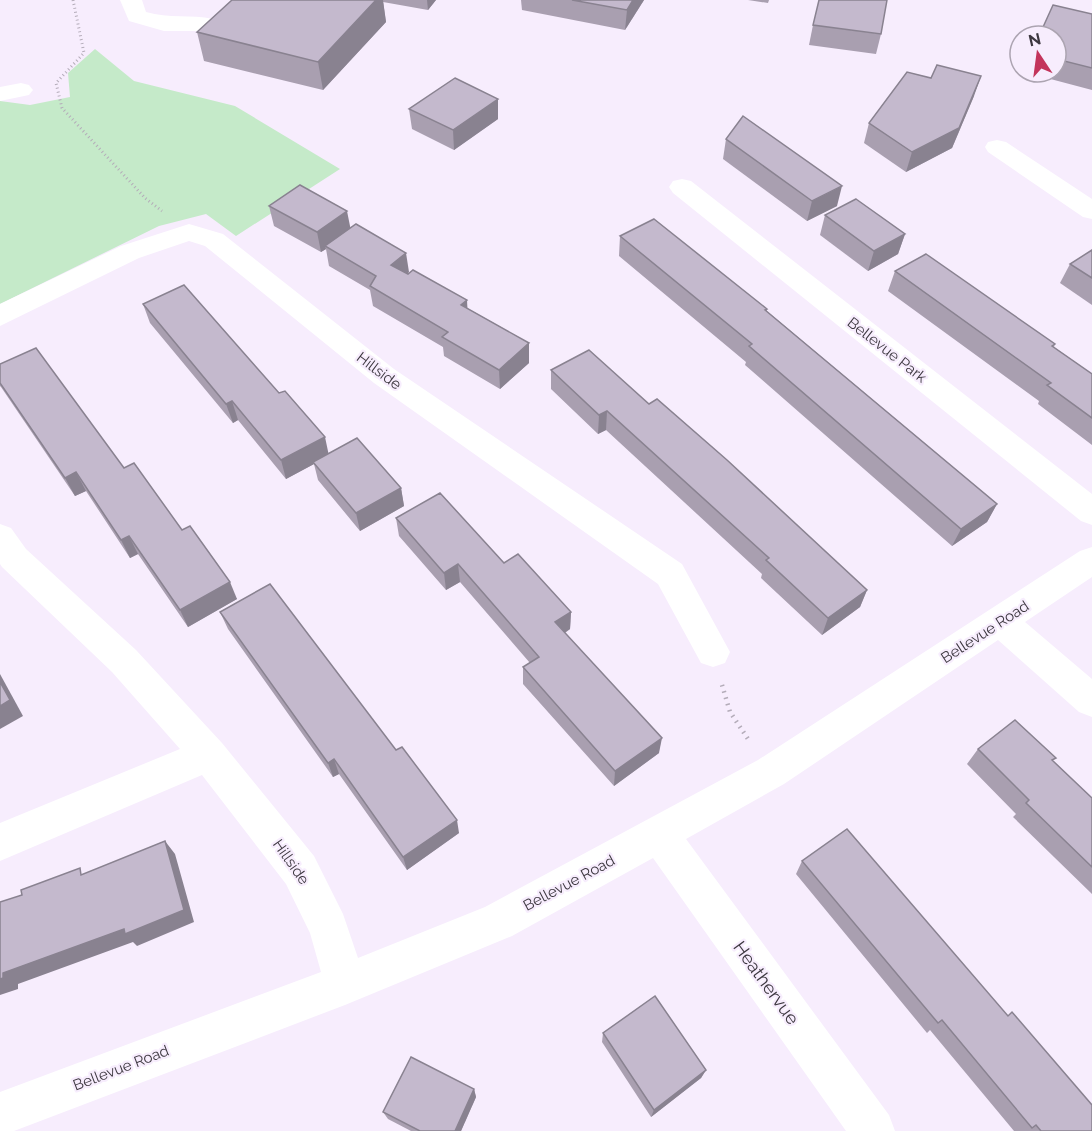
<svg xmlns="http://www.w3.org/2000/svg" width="1092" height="1131" font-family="Raleway,sans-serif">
  <rect width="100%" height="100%" fill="#f7edfd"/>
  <path fill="#c5eac9" d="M 95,49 L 134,81 L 235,106 L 340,169 L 236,236 L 206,214 L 159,226 L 0,304 L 0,101 L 30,105 L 70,97 L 68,73 Z"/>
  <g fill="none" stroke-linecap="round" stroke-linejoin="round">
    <path stroke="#b4acb9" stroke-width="3" stroke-dasharray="1 3" stroke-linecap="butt" d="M 73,0 L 84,53 L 56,83 L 62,108 L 145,198 L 162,211"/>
    <path stroke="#b4acb9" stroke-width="4.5" stroke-dasharray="1.5 5" stroke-linecap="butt" d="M 722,685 L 730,712 L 750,742"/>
    <g fill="#fff" fill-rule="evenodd">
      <path d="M 120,0 L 142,0 L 146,12 C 169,19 191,14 213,19 L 216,24 L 213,29 L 205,31 L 164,31 L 129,21 Z"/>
      <path d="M 21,83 L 29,85 L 33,90 L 29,95 L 0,101 L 0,87 Z"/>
      <path d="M 997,140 L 1006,142 L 1092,199 L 1092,219 L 1083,217 L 988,152 L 985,147 L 988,142 Z"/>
      <path d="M 682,179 L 691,181 L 1092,494 L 1092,525 L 1081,521 L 673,193 L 669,187 L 673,181 Z"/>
      <path d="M 189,224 L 223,234 L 394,369 L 682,564 L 730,652 L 725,663 L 713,667 L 701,663 L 658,584 L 374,383 L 205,246 L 189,241 L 139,258 L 0,326 L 0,304 L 121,246 Z"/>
      <path d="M 0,524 L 11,528 L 26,549 L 136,650 L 222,743 L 314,856 L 343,914 L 358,958 L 485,907 L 758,760 L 1080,551 L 1092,547 L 1092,577 L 1025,622 L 1092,679 L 1092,717 L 1079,712 L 998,640 L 784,784 L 686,839 L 889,1115 L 895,1131 L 846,1131 L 653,858 L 512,936 L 345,1005 L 14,1131 L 0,1131 L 0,1092 L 321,972 L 310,933 L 286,884 L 202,775 L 0,861 L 0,823 L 180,749 L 112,672 L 2,567 L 0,564 Z"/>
    </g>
  </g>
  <g fill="#a99fb0">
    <path d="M 232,0 L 436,0 L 428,10 L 383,2 L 386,22 L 323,90 L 204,61 L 197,32 Z"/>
    <path d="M 521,0 L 644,0 L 625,30 L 522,10 Z"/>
    <path d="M 748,0 L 769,0 L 768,3 Z"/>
    <path d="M 1092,14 L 1092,90 L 1024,72 L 1056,72 L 1056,36 Z"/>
    <path d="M 813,25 L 881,34 L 876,54 L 809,45 Z"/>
    <path d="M 974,96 L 952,148 L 906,172 L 864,143 L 869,123 Z"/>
    <path d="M 409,109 L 498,119 L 454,150 L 412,129 Z"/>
    <path d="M 726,139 L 837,206 L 807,221 L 723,159 Z"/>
    <path d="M 269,206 L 350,228 L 409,272 L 407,274 L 467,300 L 467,308 L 529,343 L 529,363 L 500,389 L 444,356 L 443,347 L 373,306 L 370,290 L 329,266 L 326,249 L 321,252 L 274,226 Z"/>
    <path d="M 825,215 L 905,234 L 898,254 L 868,271 L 820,235 Z"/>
    <path d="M 620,236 L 767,309 L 767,311 L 997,504 L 987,522 L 952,546 L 745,365 L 746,362 L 619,256 Z"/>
    <path d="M 1092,250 L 1092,305 L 1060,283 L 1070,264 Z"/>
    <path d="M 895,271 L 1055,344 L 1054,347 L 1092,374 L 1092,445 L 1038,404 L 1039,401 L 888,291 Z"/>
    <path d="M 143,304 L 328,453 L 401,488 L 404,506 L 360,531 L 318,480 L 314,464 L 286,479 L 238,420 L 233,423 L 150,323 Z"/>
    <path d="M 0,364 L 124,468 L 182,530 L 237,599 L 188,627 L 138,554 L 130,558 L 86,491 L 75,496 L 1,387 L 0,386 Z"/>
    <path d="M 551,370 L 649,404 L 867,590 L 860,607 L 822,635 L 761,578 L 762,574 L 606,430 L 598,434 L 551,389 Z"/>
    <path d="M 396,518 L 504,563 L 571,612 L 570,629 L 565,633 L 659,753 L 614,786 L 523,684 L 523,667 L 530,663 L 460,582 L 446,590 L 399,536 Z"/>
    <path d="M 220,612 L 459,833 L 407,870 L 339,774 L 333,777 L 228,629 Z"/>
    <path d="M 978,749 L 1053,761 L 1092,798 L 1092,894 L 1013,817 L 1016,814 L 967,764 Z"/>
    <path d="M 802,861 L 1007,1016 L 1092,1131 L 1014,1131 L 930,1030 L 927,1033 L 796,874 Z"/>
    <path d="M 603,1033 L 706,1070 L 701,1078 L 651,1117 L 602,1042 Z"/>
    <path d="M 474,1089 L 476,1097 L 461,1131 L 411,1131 L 388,1119 L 383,1112 Z"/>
  </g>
  <g fill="#898290">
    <path d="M 376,0 L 383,0 L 386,22 L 323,90 L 318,62 Z"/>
    <path d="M 427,0 L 436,0 L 428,10 Z"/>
    <path d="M 633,0 L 644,0 L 625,30 L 627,10 Z"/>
    <path d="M 981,76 L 974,96 L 952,148 L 906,172 L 912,152 Z"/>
    <path d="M 498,99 L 498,119 L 454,150 L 453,130 Z"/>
    <path d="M 842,186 L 837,206 L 807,221 L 812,201 Z"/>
    <path d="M 347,211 L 351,231 L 325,246 L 326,249 L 321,252 L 317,232 Z"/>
    <path d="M 905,234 L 898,254 L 868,271 L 874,251 Z"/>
    <path d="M 406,253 L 409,272 L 393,284 L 391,265 Z"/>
    <path d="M 467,300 L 468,320 L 461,305 Z"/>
    <path d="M 529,343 L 529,363 L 500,389 L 499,370 Z"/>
    <path d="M 232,401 L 238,420 L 233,423 L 226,404 Z"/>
    <path d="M 607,411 L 606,430 L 598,434 L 599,415 Z"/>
    <path d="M 325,437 L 329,456 L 313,462 L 314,464 L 286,479 L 281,460 Z"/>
    <path d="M 76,472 L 86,491 L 75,496 L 65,478 Z"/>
    <path d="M 401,488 L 404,506 L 360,531 L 356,513 Z"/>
    <path d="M 997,504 L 987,522 L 952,546 L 961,529 Z"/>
    <path d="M 129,536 L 138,554 L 130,558 L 121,540 Z"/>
    <path d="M 458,564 L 460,582 L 446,590 L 444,573 Z"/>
    <path d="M 230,582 L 237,599 L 188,627 L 180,610 Z"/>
    <path d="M 867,590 L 860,607 L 822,635 L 828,618 Z"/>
    <path d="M 571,612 L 570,629 L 555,639 L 555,622 Z"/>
    <path d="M 0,674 L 23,716 L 0,729 Z"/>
    <path d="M 662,738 L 659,753 L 614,786 L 615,771 Z"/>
    <path d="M 334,759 L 339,774 L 333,777 L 328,763 Z"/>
    <path d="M 457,820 L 459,833 L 407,870 L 403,857 Z"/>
    <path d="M 165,841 L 175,854 L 194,922 L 137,946 L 133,942 L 18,984 L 18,989 L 0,995 L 0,979 L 3,973 Z"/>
    <path d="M 706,1070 L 701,1078 L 651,1117 L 654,1110 Z"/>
    <path d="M 474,1089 L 476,1097 L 461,1131 L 455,1131 Z"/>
  </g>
  <g fill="#c4b9cd" stroke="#898290" stroke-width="1.5">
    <path d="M 232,0 L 376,0 L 318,62 L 197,32 Z"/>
    <path d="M 572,0 L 633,0 L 627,10 Z"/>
    <path d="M 819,0 L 887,0 L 881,34 L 813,25 Z"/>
    <path d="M 1053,5 L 1092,14 L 1092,68 L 1056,59 L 1056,36 L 1039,36 Z"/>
    <path d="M 937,65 L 981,76 L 959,128 L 912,152 L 869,123 L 907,72 L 931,78 Z"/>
    <path d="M 455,78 L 498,99 L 453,130 L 409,109 Z"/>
    <path d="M 743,116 L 842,186 L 812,201 L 726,139 Z"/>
    <path d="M 300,185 L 347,211 L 317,232 L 269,206 Z"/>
    <path d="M 856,199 L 905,234 L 874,251 L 825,215 Z"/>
    <path d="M 654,219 L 767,309 L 765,310 L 997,504 L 961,529 L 749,346 L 752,344 L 620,236 Z"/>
    <path d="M 356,224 L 406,253 L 391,265 L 408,274 L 413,270 L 467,300 L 461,305 L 529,343 L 499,370 L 442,337 L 448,332 L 370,286 L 376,276 L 325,246 Z"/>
    <path d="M 1092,250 L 1092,278 L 1070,264 Z"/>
    <path d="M 926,254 L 1055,344 L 1052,346 L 1092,374 L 1092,418 L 1047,385 L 1051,383 L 895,271 Z"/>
    <path d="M 184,285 L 279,393 L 285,391 L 325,437 L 281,460 L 232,401 L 226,404 L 143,304 Z"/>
    <path d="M 36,348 L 124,468 L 134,463 L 182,530 L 190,526 L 230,582 L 180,610 L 129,536 L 121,540 L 76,472 L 65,478 L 0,383 L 0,364 Z"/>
    <path d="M 589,350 L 649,404 L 657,399 L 727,460 L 867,590 L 828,618 L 766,560 L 769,558 L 607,411 L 599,415 L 551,370 Z"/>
    <path d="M 357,438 L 401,488 L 356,513 L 313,462 Z"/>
    <path d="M 440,493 L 504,563 L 518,554 L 571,612 L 555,622 L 662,738 L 615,771 L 523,667 L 539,657 L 458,564 L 444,573 L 396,518 Z"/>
    <path d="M 270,584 L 396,750 L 402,747 L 457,820 L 403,857 L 334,759 L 328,763 L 220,612 Z"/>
    <path d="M 0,682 L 10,700 L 0,706 Z"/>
    <path d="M 1015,720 L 1056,758 L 1052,760 L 1092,798 L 1092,867 L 1026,803 L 1029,800 L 978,749 Z"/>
    <path d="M 847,829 L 1008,1016 L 1012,1012 L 1092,1105 L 1092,1131 L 1041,1131 L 1036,1125 L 1032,1128 L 942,1020 L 938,1023 L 802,861 Z"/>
    <path d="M 165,841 L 184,910 L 125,934 L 124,929 L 3,973 L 3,978 L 0,979 L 0,902 L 22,895 L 21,890 L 80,868 L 81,875 Z"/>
    <path d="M 655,996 L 706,1070 L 654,1110 L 603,1033 Z"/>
    <path d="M 411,1057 L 474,1089 L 455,1131 L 420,1131 L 383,1112 Z"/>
  </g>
  <g text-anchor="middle" stroke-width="4.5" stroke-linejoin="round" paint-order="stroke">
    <g font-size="15" fill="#3c373f" stroke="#f7edfd">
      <text transform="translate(887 350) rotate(38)" y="5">Bellevue Park</text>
      <text transform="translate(379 371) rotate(37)" y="5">Hillside</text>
      <text transform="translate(985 632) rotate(-33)" y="5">Bellevue Road</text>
      <text transform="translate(291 862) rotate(55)" y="5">Hillside</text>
      <text transform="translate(569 883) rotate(-28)" y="5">Bellevue Road</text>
      <text transform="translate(121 1068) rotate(-21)" y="5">Bellevue Road</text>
    </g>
    <g font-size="18" fill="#3c373f" stroke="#f7edfd">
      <text transform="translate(766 983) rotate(54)" y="6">Heathervue</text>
    </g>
  </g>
  <g transform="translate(1038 54) rotate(347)"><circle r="28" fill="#f7edfd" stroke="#aca4b1" stroke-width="1.5"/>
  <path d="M0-4.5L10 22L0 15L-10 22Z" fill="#c3345b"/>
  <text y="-9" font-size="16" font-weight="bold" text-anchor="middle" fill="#3c373f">N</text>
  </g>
</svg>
